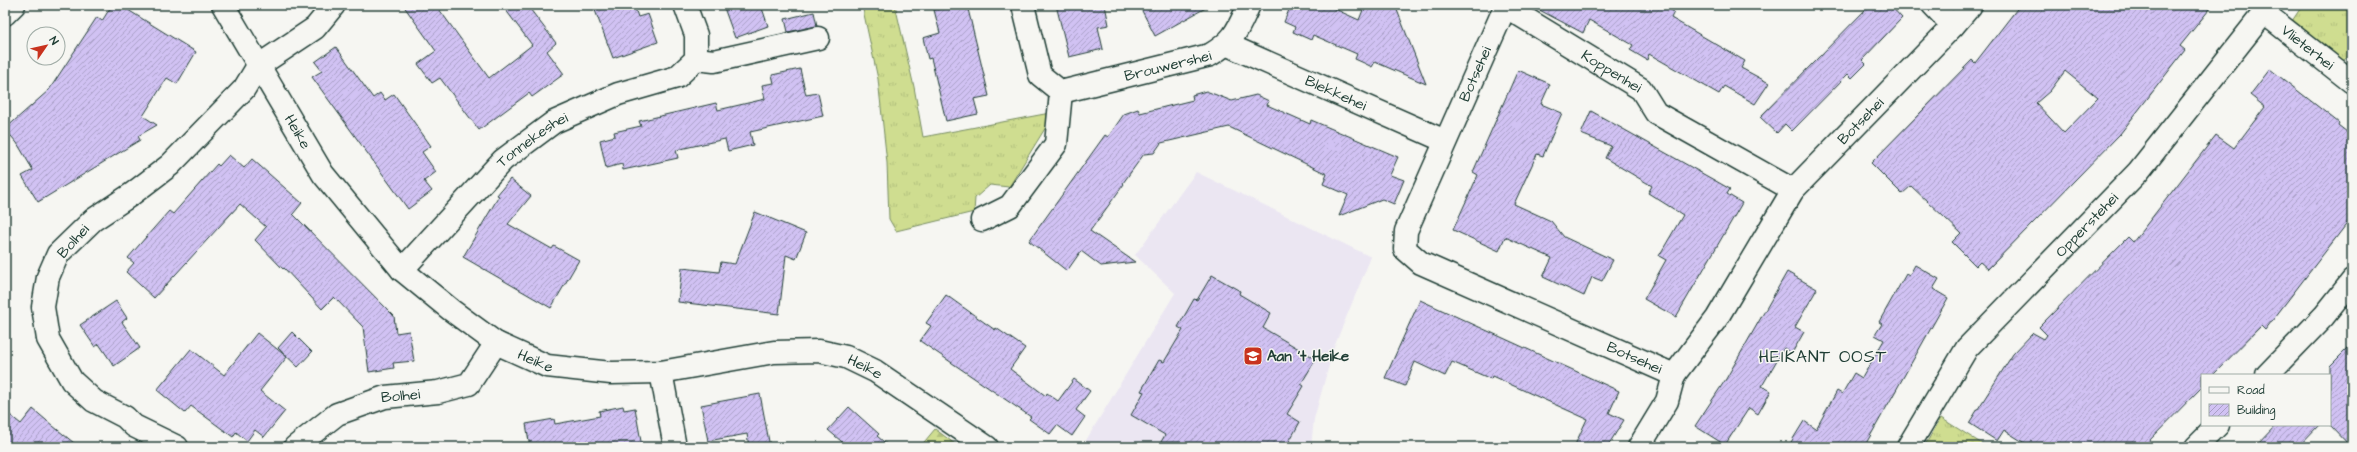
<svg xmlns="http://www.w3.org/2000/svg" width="2357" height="452" font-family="'Architects Daughter',sans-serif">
  <defs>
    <pattern id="grass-tufts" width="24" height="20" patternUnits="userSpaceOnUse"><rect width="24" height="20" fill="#cfdd90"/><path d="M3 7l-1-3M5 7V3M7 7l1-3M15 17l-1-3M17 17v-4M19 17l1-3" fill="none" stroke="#b1bf7d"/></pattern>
    <pattern id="forest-firs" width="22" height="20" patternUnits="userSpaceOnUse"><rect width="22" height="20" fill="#cfdd90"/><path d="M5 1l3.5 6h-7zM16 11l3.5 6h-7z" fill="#b1bf7d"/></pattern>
    <pattern id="building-hatch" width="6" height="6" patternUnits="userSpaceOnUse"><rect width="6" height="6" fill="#d1c2f3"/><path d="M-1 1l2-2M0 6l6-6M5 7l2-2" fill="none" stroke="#a99fc6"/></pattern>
  </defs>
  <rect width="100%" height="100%" fill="#f6f6f2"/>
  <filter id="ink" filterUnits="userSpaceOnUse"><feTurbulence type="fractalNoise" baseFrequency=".025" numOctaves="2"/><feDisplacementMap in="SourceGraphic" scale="8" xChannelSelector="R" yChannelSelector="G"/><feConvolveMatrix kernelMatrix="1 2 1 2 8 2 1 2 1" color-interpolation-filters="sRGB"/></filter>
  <g filter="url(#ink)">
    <path fill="#ebe6f2" d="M 1196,172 L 1371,257 L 1334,347 L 1314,419 L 1311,447 L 1082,447 L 1175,293 L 1135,255 Z"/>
    <g fill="url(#grass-tufts)" stroke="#778d62">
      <path d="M 862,5 L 895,5 L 914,87 L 923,137 L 1050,113 L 1049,122 L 1009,187 L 990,185 L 975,198 L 974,212 L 896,231 L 889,219 L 887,163 L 878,79 Z"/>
      <path d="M 2297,5 L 2352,5 L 2352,53 L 2343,61 L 2292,21 L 2300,9 Z"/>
      <path d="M 1941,418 L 1987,447 L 1924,447 Z"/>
    </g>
    <path fill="url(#forest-firs)" stroke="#778d62" d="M 935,429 L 959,447 L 920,447 Z"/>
    <g fill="url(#building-hatch)" stroke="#1f3d34" fill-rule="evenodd">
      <path d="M 112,5 L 120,5 L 196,52 L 177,84 L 167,78 L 143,116 L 157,125 L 138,136 L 140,140 L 38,202 L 22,176 L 33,170 L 17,143 L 5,129 L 49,90 L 97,17 L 102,21 Z"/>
      <path d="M 403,5 L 436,5 L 489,78 L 532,45 L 502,5 L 527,5 L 556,43 L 547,51 L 564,74 L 532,97 L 529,93 L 479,130 L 440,78 L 432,83 L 418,64 L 436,51 Z"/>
      <path d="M 593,5 L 634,5 L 638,17 L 648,14 L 658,42 L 613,58 Z"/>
      <path d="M 723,5 L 761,5 L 768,26 L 735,38 Z"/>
      <path d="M 955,5 L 967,5 L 989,96 L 974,99 L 978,114 L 946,121 L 931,58 L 928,59 L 923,38 L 940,33 L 934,10 Z"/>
      <path d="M 1056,5 L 1105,5 L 1109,25 L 1098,27 L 1103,49 L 1069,57 Z"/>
      <path d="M 1139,5 L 1211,5 L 1155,36 Z"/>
      <path d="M 1291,5 L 1326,5 L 1359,20 L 1365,5 L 1395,5 L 1426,84 L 1375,62 L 1372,67 L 1364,63 L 1355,59 L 1357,54 L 1313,35 L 1311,40 L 1293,32 L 1295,27 L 1284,22 Z"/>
      <path d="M 1530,5 L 1662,5 L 1674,12 L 1671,18 L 1745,61 L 1741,68 L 1769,83 L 1755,104 L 1724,86 L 1719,94 L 1649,54 L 1647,60 L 1630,50 L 1633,45 L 1589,20 L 1583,33 Z"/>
      <path d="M 1870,5 L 1890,5 L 1902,18 L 1862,60 L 1866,64 L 1852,78 L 1848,74 L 1792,131 L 1785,124 L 1777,133 L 1760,117 Z"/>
      <path d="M 2020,5 L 2213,5 L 2180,46 L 2185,50 L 2120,134 L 1988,269 L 1980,262 L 1976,266 L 1952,242 L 1961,233 L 1911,186 L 1902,194 L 1871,163 L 1972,60 L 1975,63 ZM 2065,71 L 2098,98 L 2064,133 L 2036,103 L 2050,91 Z"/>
      <path d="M 814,12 L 817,26 L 788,32 L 785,19 Z"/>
      <path d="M 336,47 L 373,98 L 380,93 L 385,100 L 394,94 L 431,146 L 422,152 L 436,172 L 424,181 L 432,191 L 408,209 L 312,77 L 322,71 L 315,62 Z"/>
      <path d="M 800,69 L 806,95 L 818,93 L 823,116 L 750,132 L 753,145 L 728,151 L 725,139 L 676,150 L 678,158 L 623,170 L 622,164 L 606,168 L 600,140 L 615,136 L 614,132 L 641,126 L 639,121 L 716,103 L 718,110 L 765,99 L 762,85 L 774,83 L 772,75 Z"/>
      <path d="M 2270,69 L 2339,123 L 2338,125 L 2352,136 L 2352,217 L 2265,330 L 2261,326 L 2213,375 L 2202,375 L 2202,387 L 2143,447 L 2031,447 L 2004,430 L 1997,441 L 1969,423 L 2013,354 L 2033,333 L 2044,339 L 2047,335 L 2039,327 L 2128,237 L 2133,242 L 2216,135 L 2234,148 L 2265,107 L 2250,95 Z"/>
      <path d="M 1518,70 L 1550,84 L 1541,104 L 1562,113 L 1543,156 L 1537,154 L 1514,204 L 1551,221 L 1564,237 L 1613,260 L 1602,281 L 1592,277 L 1584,296 L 1543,277 L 1552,258 L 1505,237 L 1499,251 L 1453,230 L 1478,175 L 1473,172 Z"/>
      <path d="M 1206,91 L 1232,101 L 1256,95 L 1269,101 L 1267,105 L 1310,124 L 1311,120 L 1398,157 L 1390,175 L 1404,180 L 1394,204 L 1382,199 L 1339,216 L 1348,195 L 1323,184 L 1327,174 L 1229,127 L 1161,143 L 1154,153 L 1144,154 L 1123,183 L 1124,184 L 1090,231 L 1135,262 L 1101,266 L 1081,251 L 1067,271 L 1029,241 L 1105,135 L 1108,137 L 1124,114 L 1138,109 L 1140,113 L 1193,100 L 1192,95 Z"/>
      <path d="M 1591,111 L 1730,189 L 1727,194 L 1742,203 L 1676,317 L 1644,299 L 1666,260 L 1659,256 L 1683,215 L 1648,193 L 1652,186 L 1605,158 L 1611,146 L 1581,134 Z"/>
      <path d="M 229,155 L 244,168 L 252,159 L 302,203 L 293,214 L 394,316 L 396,333 L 409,331 L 414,361 L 393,363 L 394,368 L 369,372 L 363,327 L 334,297 L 322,309 L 284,268 L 283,269 L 255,240 L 266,227 L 240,204 L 154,298 L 126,272 L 134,263 L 128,258 L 146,237 L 169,211 L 173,214 L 217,164 L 219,166 Z"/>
      <path d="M 510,179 L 531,196 L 508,224 L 552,249 L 554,246 L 579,260 L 551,308 L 463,257 L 499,196 L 497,195 Z"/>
      <path d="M 755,212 L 806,233 L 796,259 L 786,255 L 779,314 L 678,302 L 682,268 L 719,272 L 721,262 L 735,264 Z"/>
      <path d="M 1915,265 L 1939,279 L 1933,289 L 1948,298 L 1864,447 L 1788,447 L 1804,421 L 1816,429 L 1837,391 L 1842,394 L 1854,373 L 1862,378 L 1884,340 L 1875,335 L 1882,324 L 1879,322 L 1906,274 L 1909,276 Z"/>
      <path d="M 1787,272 L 1817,289 L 1795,327 L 1804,332 L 1792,353 L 1784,348 L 1762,386 L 1771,391 L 1758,414 L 1749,408 L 1725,445 L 1695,426 L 1726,379 Z"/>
      <path d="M 1212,275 L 1240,291 L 1239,294 L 1271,313 L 1263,328 L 1316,359 L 1301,384 L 1304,386 L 1287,414 L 1300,422 L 1286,447 L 1158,447 L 1165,435 L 1131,415 L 1144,392 L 1141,391 L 1159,360 L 1164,362 L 1183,330 L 1178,327 L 1194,299 L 1197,300 Z"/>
      <path d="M 946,295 L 995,330 L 996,328 L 1025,348 L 1010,369 L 1046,396 L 1047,393 L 1058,401 L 1074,379 L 1090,391 L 1076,410 L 1085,417 L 1072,436 L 1057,425 L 1050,434 L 1029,419 L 1031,417 L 920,341 L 931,326 L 926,323 Z"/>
      <path d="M 1420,300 L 1619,391 L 1609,413 L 1624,420 L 1607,447 L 1574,447 L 1587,419 L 1492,376 L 1491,379 L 1452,362 L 1445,376 L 1415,362 L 1405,386 L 1385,378 Z"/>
      <path d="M 116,301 L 127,318 L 122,322 L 140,348 L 114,366 L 99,344 L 95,347 L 80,325 Z"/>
      <path d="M 292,332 L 312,352 L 298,367 L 278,348 Z"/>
      <path d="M 257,333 L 287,357 L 260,391 L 285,411 L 264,437 L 255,430 L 247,441 L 236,432 L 233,437 L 191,406 L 185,413 L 157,390 L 191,349 L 224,375 Z"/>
      <path d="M 2352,344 L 2352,447 L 2351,447 L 2330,425 L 2330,366 Z"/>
      <path d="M 760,394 L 770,447 L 749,447 L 747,434 L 708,441 L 701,405 Z"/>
      <path d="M 623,406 L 624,410 L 635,408 L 642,447 L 530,447 L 526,424 L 554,419 L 555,424 L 600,416 L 599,411 Z"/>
      <path d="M 849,407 L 879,434 L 877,436 L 890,447 L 848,447 L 828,430 Z"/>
      <path d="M 33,409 L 53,426 L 79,447 L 5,447 L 5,411 L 21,424 Z"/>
      <path d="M 2276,425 L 2319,425 L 2298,447 L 2255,447 Z"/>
    </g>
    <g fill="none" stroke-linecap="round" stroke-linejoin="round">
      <defs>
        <g id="minor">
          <path id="s1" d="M 223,5 L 323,174 L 402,270 L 451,310 L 496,343 L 547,366 L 611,373 L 661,372 L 774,352 L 819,351 L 846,357 L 875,371 L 987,447"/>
          <path d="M 1023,5 L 1040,75 L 1061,92"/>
          <path id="s2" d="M 1506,5 L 1406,231 L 1405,249 L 1421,263 L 1674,375 L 1717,318 L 1793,190 L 1953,26 L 1971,5"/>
          <path d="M 1933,5 L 1953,26"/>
          <path id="s3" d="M 1505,6 L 1641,89 L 1656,113 L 1793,190"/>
          <path id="s4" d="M 2263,12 L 2352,82"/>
          <path id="s5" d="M 1228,45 L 1445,141"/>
          <path d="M 696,59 L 714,61 L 818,38"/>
          <path id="s6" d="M 1061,92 L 1210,55 C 1235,40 1237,31 1249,5"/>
          <path d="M 982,220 L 1010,206 L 1056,144 L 1061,92"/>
          <path id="s7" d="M 402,270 L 503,160 L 554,122 L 618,94 L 677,77 L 696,59 L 696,35 L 685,5"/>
          <path d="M 661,372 L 675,447"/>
          <path d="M 2267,375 L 2324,316 L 2352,281"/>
          <path d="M 177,447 L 134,426 L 125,417 L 94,401 L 72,381 L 48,339 L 43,307 L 48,277 L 58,254 L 93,220 L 132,194 L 170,165 L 244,89 L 258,66 L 315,28 L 334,5"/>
          <path id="s8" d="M 295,447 L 337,414 L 385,397 L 438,392 L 469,384 L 496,343"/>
          <path d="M 1639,447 L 1667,401 L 1674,375"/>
          <path id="s9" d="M 1908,447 L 1967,348 L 2138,172 L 2270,5"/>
          <path d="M 2196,447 L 2218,425"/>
        </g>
        <path id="tertiary" d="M 5,14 L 14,5"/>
      </defs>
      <use href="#minor" stroke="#1f3d34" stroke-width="25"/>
      <use href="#tertiary" stroke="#1f3d34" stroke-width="25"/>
      <use href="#minor" stroke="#f6f6f2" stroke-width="22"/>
      <use href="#tertiary" stroke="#f6f6f2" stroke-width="22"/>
    </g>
  </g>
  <defs>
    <symbol id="school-square" viewBox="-11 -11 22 22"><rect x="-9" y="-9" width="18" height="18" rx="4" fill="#c8321e" stroke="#f6f6f2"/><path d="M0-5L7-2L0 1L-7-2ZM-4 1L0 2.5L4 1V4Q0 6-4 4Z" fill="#fff"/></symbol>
  </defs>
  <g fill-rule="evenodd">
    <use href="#school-square" x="1242" y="345" width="22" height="22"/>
  </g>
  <g text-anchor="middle" stroke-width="3" stroke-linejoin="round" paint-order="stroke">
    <g font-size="15" fill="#1f3d34" stroke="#f6f6f2">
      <text dy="5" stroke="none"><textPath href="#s4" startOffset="57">Vlieterhei</textPath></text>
      <text dy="5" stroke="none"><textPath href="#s6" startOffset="110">Brouwershei</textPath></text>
      <text dy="5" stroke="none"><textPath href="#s3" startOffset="125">Koppenhei</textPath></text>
      <text transform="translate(1475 74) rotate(-66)" y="5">Botsehei</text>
      <text dy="5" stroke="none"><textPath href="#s5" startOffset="118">Blekkehei</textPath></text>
      <text dy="5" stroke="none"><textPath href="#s2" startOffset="880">Botsehei</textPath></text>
      <text dy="5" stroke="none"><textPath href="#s1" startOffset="147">Heike</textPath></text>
      <text dy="5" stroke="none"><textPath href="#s7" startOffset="185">Tonnekeshei</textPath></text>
      <text dy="5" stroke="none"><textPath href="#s9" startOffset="287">Opperstehei</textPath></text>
      <text transform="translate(73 241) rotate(-48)" y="5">Bolhei</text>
      <text dy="5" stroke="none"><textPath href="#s1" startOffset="483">Heike</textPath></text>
      <text dy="5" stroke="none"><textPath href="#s2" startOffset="520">Botsehei</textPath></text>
      <text dy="5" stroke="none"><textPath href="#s1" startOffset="819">Heike</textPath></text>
      <text dy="5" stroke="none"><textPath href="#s8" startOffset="120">Bolhei</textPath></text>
    </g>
    <g font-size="15" font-weight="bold" fill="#1f3d34" stroke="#f6f6f2" text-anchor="start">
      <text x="1267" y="361">Aan 't Heike</text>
    </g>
    <g font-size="17" letter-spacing="1" fill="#1f3d34" stroke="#f6f6f2">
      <text x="1823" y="362">HEIKANT OOST</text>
    </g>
  </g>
  <rect width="2357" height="452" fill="none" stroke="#f6f6f2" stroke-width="20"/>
  <rect x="10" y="10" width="2337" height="432" fill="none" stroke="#1f3d34" stroke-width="1.5" filter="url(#ink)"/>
  <rect x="2201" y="374" width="130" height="52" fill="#f6f6f2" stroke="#a0aca6"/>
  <rect x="2209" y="387" width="20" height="6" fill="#f6f6f2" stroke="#a0aca6"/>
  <text x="2237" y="394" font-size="12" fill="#1f3d34">Road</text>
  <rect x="2209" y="404" width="20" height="12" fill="url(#building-hatch)" stroke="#a0aca6"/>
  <text x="2237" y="414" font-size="12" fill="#1f3d34">Building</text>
  <g transform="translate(46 46) rotate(56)"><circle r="19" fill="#f6f6f2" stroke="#a0aca6"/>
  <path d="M0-3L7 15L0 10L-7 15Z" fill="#c8321e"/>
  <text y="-6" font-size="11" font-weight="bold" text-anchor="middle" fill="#1f3d34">N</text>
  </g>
</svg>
